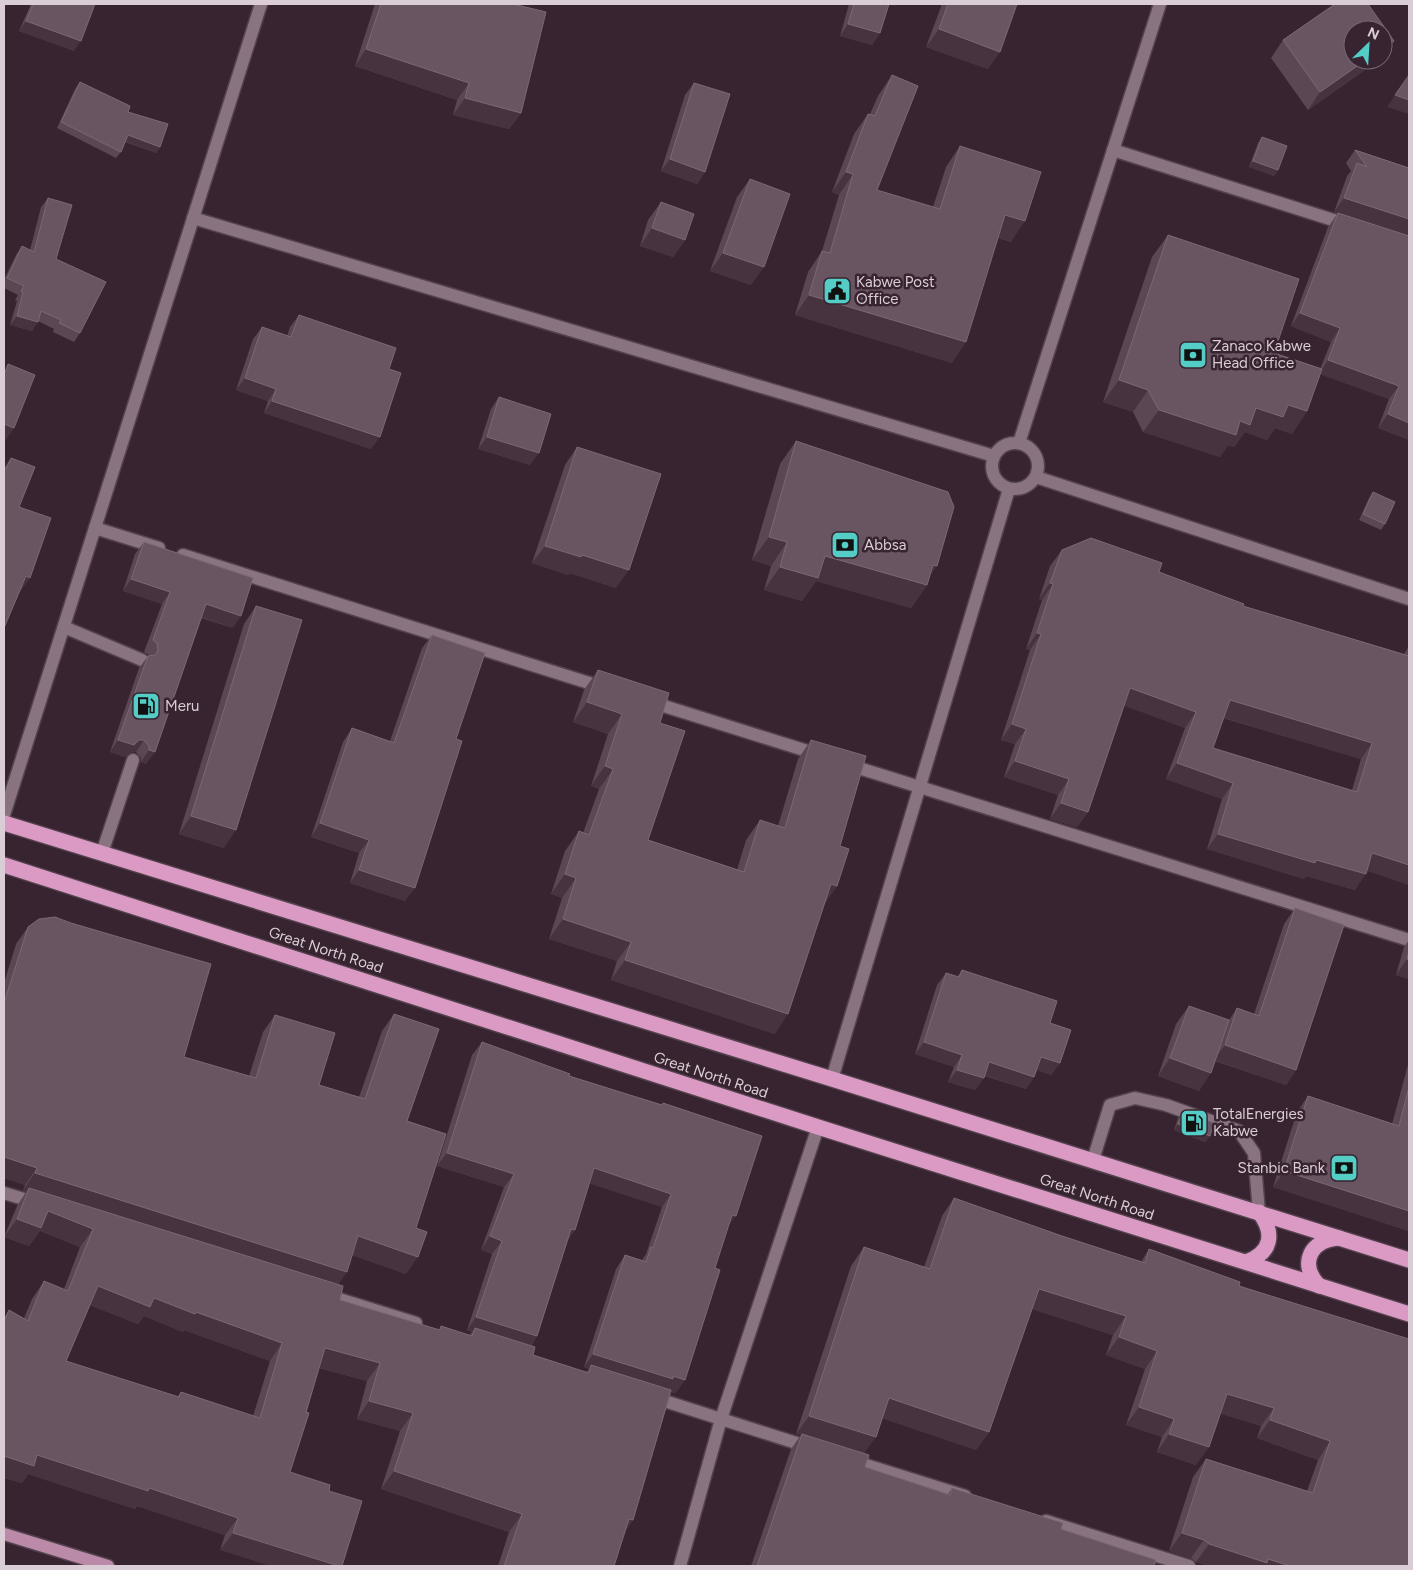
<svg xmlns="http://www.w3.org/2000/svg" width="1413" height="1570" font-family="Figtree,sans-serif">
  <rect width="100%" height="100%" fill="#372430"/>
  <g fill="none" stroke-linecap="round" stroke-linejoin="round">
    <defs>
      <g id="minor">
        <path d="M 1113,150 L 1349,225"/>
        <path d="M 193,218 L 994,456"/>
        <circle cx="1015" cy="466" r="23"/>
        <path d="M 1019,443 L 1160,4"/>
        <path d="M 1036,477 L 1409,599"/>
        <path d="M 95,528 L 159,548"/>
        <path d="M 183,555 L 605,688"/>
        <path d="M 64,627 L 142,660"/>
        <path d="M 648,701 L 820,755"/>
        <path d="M 846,764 L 1409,940"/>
        <path d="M 4,815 L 261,4"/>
        <path d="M 102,853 L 133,760"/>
        <path d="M 832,1079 L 1009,489"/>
        <path d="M 1093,1160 L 1110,1105 L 1135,1098 L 1166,1105 L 1239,1131 L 1254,1153 L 1259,1212"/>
        <path d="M 4,1193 L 37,1203"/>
        <path d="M 323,1294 L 416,1323"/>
        <path d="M 652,1397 L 812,1448"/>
        <path d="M 850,1460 L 965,1496"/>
        <path d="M 1046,1521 L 1189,1566"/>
        <path d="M 680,1566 L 721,1419 L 818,1127"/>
      </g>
      <path id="major" d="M 4,1534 L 108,1566"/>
      <g id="highway">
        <path d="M 4,823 L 832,1079 L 1409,1260"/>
        <path d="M 4,865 L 818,1127 L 1409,1314"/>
        <path d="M 1246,1262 C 1272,1253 1275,1233 1259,1212"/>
        <path d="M 1319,1286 C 1298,1263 1311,1240 1339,1238"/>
      </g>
    </defs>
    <use href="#minor" stroke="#53424d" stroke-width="15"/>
    <use href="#major" stroke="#53424d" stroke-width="15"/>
    <use href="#highway" stroke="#53424d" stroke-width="18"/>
    <use href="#minor" stroke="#8a7381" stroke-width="12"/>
    <use href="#major" stroke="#bb8aa9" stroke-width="12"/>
    <use href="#highway" stroke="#db9ac4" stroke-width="15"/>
  </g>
  <g fill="#5b4653" fill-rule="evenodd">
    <path d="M 31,4 L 95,4 L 74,51 L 19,31 Z"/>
    <path d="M 375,4 L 513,4 L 521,113 L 509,129 L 453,115 L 457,100 L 355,66 Z"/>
    <path d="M 849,4 L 889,4 L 880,33 L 872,45 L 840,36 Z"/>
    <path d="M 942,4 L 1017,4 L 988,69 L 926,47 Z"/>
    <path d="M 1335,4 L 1368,4 L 1394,41 L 1383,56 L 1383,30 L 1353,30 L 1353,60 L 1379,60 L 1308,110 L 1271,58 L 1283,40 Z"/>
    <path d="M 892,75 L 877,190 L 933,207 L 946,167 L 960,146 L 1011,242 L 998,238 L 952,363 L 795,315 L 808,272 L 822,251 L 839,195 L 832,192 L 854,134 L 868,114 L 870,114 L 878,96 Z"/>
    <path d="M 80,82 L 160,147 L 156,153 L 125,142 L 121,152 L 116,158 L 57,128 L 75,89 Z"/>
    <path d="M 694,83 L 705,172 L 697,184 L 661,171 L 685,95 Z"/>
    <path d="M 1262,137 L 1278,170 L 1274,176 L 1249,167 L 1258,143 Z"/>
    <path d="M 1355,150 L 1409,168 L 1409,236 L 1334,212 L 1347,176 L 1351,171 L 1346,163 Z"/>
    <path d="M 750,179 L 751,285 L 710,271 L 737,197 Z"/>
    <path d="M 48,198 L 56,259 L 80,333 L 74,342 L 53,332 L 54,329 L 38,321 L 32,331 L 10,325 L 17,301 L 15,300 L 18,295 L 4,288 L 4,280 L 16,255 L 22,246 L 30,250 L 41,207 Z"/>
    <path d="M 661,202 L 685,240 L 673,257 L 640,246 L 648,220 Z"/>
    <path d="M 1338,213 L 1409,236 L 1409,440 L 1378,428 L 1389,399 L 1320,374 L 1307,411 L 1292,434 L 1275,428 L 1267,440 L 1245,432 L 1234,447 L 1228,445 L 1220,457 L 1143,432 L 1133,412 L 1103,402 L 1152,257 L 1168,235 L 1274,353 L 1320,369 L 1331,342 L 1291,326 L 1328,227 Z"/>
    <path d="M 299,315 L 389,369 L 371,449 L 264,413 L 268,401 L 236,390 L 253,339 L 262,327 L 287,336 L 290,327 Z"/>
    <path d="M 499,397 L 530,465 L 478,449 L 491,409 Z"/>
    <path d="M 796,441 L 930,576 L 927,585 L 911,608 L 816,581 L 802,601 L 764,590 L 771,566 L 752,560 L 780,464 Z"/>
    <path d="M 577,447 L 616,588 L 570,573 L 568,575 L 532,563 L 565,465 Z"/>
    <path d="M 11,458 L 19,507 L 18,595 L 4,628 L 4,468 Z"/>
    <path d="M 1373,492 L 1385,524 L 1381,530 L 1359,520 L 1369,498 Z"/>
    <path d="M 144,542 L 233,628 L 201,618 L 146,764 L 141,762 L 141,758 L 136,752 L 131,752 L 125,757 L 110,752 L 139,668 L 148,656 L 149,655 L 144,652 L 162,604 L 123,591 L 135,554 Z"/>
    <path d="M 1062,550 L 1159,572 L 1243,606 L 1404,654 L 1409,646 L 1409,885 L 1367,870 L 1355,890 L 1306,876 L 1304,879 L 1207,849 L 1222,799 L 1166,779 L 1185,728 L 1124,705 L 1088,812 L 1077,827 L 1050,819 L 1058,795 L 1004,777 L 1015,744 L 1001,740 L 1030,650 L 1026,649 L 1042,600 L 1039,599 L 1050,566 ZM 1223,718 L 1361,759 L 1352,790 L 1213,748 Z"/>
    <path d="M 256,606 L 224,848 L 179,834 L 244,624 Z"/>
    <path d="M 432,635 L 456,739 L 405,901 L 350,883 L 359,853 L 311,837 L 343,742 L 352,728 L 390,741 L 422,648 Z"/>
    <path d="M 598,670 L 660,723 L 648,840 L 737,870 L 746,840 L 760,820 L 778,826 L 798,759 L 811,740 L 840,846 L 837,886 L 824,904 L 775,1034 L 611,980 L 617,961 L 549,939 L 562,898 L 551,894 L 565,851 L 579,831 L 583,833 L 599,789 L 591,786 L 608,734 L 573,722 L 584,690 Z"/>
    <path d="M 1295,908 L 1296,1070 L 1286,1085 L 1215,1061 L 1199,1091 L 1158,1076 L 1176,1024 L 1189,1006 L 1229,1020 L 1237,1008 L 1254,1014 L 1284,924 Z"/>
    <path d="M 28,927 L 184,1057 L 249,1076 L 263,1032 L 275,1015 L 319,1085 L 359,1097 L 382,1031 L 394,1014 L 407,1121 L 416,1228 L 406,1274 L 352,1255 L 338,1285 L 340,1300 L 439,1330 L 441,1326 L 469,1335 L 472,1332 L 467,1330 L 492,1254 L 481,1250 L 504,1187 L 437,1166 L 472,1055 L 482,1042 L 569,1076 L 662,1105 L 663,1103 L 728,1226 L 676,1393 L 671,1392 L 633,1520 L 625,1531 L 614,1566 L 498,1566 L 509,1532 L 381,1489 L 400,1431 L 357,1419 L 367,1381 L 319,1368 L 290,1472 L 220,1550 L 225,1535 L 137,1506 L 135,1509 L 28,1474 L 22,1483 L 4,1478 L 4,1318 L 9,1310 L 24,1318 L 32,1299 L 44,1281 L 64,1289 L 80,1247 L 40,1231 L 29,1246 L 4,1237 L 17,1206 L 26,1192 L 23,1190 L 25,1185 L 4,1178 L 4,983 L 16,944 ZM 589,1183 L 662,1207 L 646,1254 L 642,1260 L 625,1255 L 616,1269 L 584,1367 L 589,1369 L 586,1372 L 533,1355 L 531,1346 L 537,1336 L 568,1240 ZM 90,1305 L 138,1324 L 144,1316 L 183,1332 L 184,1330 L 270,1361 L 253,1416 L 181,1392 L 177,1397 L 66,1361 Z"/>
    <path d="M 1409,940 L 1409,979 L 1396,975 L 1404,947 Z"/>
    <path d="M 962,970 L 1050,1023 L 1060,1063 L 1051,1075 L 1037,1070 L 1034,1077 L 1026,1089 L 985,1076 L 975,1090 L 948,1082 L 954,1067 L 915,1054 L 937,985 L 946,973 L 957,977 Z"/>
    <path d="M 1409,1061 L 1409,1231 L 1273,1187 L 1297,1112 L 1308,1096 L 1392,1124 Z"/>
    <path d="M 1183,1112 L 1210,1136 L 1205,1142 L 1174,1130 L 1178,1118 Z"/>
    <path d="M 954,1198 L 1062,1236 L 1141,1262 L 1149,1249 L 1239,1286 L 1409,1566 L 1208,1566 L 1196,1562 L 1191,1558 L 1169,1551 L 1193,1477 L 1206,1459 L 1307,1491 L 1318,1460 L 1257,1438 L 1261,1426 L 1220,1413 L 1196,1465 L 1157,1452 L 1162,1437 L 1126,1425 L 1145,1369 L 1106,1355 L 1113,1335 L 1032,1309 L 989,1432 L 976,1450 L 882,1418 L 864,1453 L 865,1467 L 948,1494 L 952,1488 L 1061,1529 L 1154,1566 L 751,1566 L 791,1449 L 801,1435 L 796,1434 L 851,1266 L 864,1247 L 924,1267 L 942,1216 Z"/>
  </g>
  <g fill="#47323f">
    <path d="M 26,21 L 81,41 L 74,51 L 19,31 Z"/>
    <path d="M 848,24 L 880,33 L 872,45 L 840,36 Z"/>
    <path d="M 939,29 L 1000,52 L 988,69 L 926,47 Z"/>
    <path d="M 1394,41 L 1383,56 L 1383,48 Z"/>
    <path d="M 366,49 L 469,83 L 457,100 L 355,66 Z"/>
    <path d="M 1366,60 L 1379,60 L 1308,110 L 1320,92 Z"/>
    <path d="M 1395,95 L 1409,100 L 1409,114 L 1387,107 Z"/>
    <path d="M 465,98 L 521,113 L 509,129 L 453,115 Z"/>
    <path d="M 128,135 L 160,147 L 156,153 L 124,141 Z"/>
    <path d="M 670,159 L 705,172 L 697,184 L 661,171 Z"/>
    <path d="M 1253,161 L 1278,170 L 1274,176 L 1249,167 Z"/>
    <path d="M 846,172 L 853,174 L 839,195 L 832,192 Z"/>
    <path d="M 1344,198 L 1409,219 L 1409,236 L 1334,212 Z"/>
    <path d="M 1005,215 L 1025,221 L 1011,242 L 990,235 Z"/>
    <path d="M 652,228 L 685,240 L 673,257 L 640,246 Z"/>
    <path d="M 723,253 L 764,267 L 751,285 L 710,271 Z"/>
    <path d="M 809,295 L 966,342 L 952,363 L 795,315 Z"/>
    <path d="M 1300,313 L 1340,328 L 1331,342 L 1291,326 Z"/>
    <path d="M 17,316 L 38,322 L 32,331 L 10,325 Z"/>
    <path d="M 1328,360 L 1399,386 L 1389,399 L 1319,374 Z"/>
    <path d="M 245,378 L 276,389 L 268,401 L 236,390 Z"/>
    <path d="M 1119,380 L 1148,390 L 1133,412 L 1103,402 Z"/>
    <path d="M 272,401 L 380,437 L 371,449 L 264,413 Z"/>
    <path d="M 1288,405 L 1307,411 L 1292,434 L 1275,428 L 1267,440 L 1245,432 L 1234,447 L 1228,445 L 1220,457 L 1143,432 L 1159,410 L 1240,421 L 1256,408 Z"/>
    <path d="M 1388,414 L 1409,423 L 1409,440 L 1378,428 Z"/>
    <path d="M 4,424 L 14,428 L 6,440 L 4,439 Z"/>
    <path d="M 487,437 L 539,453 L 530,465 L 478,449 Z"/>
    <path d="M 769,537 L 787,542 L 771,566 L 752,560 Z"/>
    <path d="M 545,546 L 582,555 L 629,570 L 616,588 L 570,573 L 568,575 L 532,563 Z"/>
    <path d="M 825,556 L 933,565 L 937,566 L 924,584 L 927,585 L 911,608 L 816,581 L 802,601 L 764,590 L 780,567 Z"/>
    <path d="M 26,576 L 30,578 L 18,595 Z"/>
    <path d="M 131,579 L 170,592 L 162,604 L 123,591 Z"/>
    <path d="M 1050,583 L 1053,584 L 1042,600 L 1039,599 Z"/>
    <path d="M 206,604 L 241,616 L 233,628 L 198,616 Z"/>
    <path d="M 1037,633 L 1041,634 L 1030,650 L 1026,649 Z"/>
    <path d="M 1130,688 L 1196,712 L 1185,728 L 1119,704 Z"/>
    <path d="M 1230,700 L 1372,743 L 1361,759 L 1218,716 Z"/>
    <path d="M 587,702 L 622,714 L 608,734 L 573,722 Z"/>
    <path d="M 1012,724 L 1026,729 L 1015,744 L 1001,740 Z"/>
    <path d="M 118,740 L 144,740 L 136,752 L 131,752 L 125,757 L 110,752 Z"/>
    <path d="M 149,750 L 155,752 L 146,764 L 141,762 Z"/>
    <path d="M 1015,761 L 1069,779 L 1058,795 L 1004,777 Z"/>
    <path d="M 1177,763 L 1233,783 L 1222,799 L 1166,779 Z"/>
    <path d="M 605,766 L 613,769 L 599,789 L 591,786 Z"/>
    <path d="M 1061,803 L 1088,812 L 1077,827 L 1050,819 Z"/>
    <path d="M 191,816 L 236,830 L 224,848 L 179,834 Z"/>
    <path d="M 320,823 L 369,840 L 359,853 L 311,837 Z"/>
    <path d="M 1218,834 L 1366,874 L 1355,890 L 1306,876 L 1304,879 L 1207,849 Z"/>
    <path d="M 1372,853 L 1409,865 L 1409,885 L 1361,869 Z"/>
    <path d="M 359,870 L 415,888 L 405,901 L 350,883 Z"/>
    <path d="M 565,874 L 576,878 L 562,898 L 551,894 Z"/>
    <path d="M 831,884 L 837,886 L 823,905 Z"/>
    <path d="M 563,919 L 631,942 L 617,961 L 549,939 Z"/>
    <path d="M 1407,959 L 1409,960 L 1409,979 L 1396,975 Z"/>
    <path d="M 625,960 L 788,1014 L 775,1034 L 611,980 Z"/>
    <path d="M 924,1042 L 962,1055 L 954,1067 L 915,1054 Z"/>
    <path d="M 1225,1045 L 1296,1070 L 1286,1085 L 1214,1060 Z"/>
    <path d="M 1041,1057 L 1060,1063 L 1051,1075 L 1033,1069 Z"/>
    <path d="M 1170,1058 L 1211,1073 L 1199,1091 L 1158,1076 Z"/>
    <path d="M 989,1062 L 1034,1077 L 1026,1089 L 981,1074 Z"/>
    <path d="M 957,1070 L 984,1078 L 975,1090 L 948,1082 Z"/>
    <path d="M 1178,1124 L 1210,1136 L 1205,1142 L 1174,1130 Z"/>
    <path d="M 447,1153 L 514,1174 L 504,1187 L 437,1166 Z"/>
    <path d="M 4,1157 L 37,1168 L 25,1185 L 4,1178 Z"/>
    <path d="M 594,1168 L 671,1194 L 662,1207 L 585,1182 Z"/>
    <path d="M 1284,1171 L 1409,1211 L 1409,1231 L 1273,1187 Z"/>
    <path d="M 35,1173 L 347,1272 L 335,1289 L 29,1188 L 26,1192 L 23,1190 Z"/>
    <path d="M 48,1211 L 93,1229 L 80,1247 L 40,1231 L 29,1246 L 4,1237 L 17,1219 Z"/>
    <path d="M 732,1215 L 736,1216 L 726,1229 Z"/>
    <path d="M 571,1229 L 575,1230 L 566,1244 Z"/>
    <path d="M 358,1236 L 418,1257 L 406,1274 L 346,1253 Z"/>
    <path d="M 490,1236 L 502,1241 L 492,1254 L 481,1250 Z"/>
    <path d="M 98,1286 L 154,1298 L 282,1343 L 270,1361 L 184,1330 L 183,1332 L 144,1316 L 138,1324 L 86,1304 Z"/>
    <path d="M 1039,1289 L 1126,1316 L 1113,1335 L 1026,1307 Z"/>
    <path d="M 476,1317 L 537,1336 L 528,1349 L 475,1328 L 472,1332 L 467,1330 Z"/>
    <path d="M 1119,1337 L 1157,1351 L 1145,1369 L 1106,1355 Z"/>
    <path d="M 325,1348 L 380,1363 L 367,1381 L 313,1366 Z"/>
    <path d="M 593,1354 L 673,1376 L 685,1380 L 676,1393 L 591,1365 L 589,1369 L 584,1367 Z"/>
    <path d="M 1227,1394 L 1274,1408 L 1261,1426 L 1214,1412 Z"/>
    <path d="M 889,1398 L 989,1432 L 976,1450 L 876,1416 Z"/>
    <path d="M 369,1401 L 413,1413 L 400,1431 L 357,1419 Z"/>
    <path d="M 1139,1407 L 1174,1419 L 1162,1437 L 1126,1425 Z"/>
    <path d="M 809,1416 L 876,1437 L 863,1455 L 802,1434 L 801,1435 L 796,1434 Z"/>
    <path d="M 1270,1420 L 1330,1441 L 1318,1460 L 1257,1438 Z"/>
    <path d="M 1169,1434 L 1209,1447 L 1196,1465 L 1157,1452 Z"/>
    <path d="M 37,1455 L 149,1488 L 238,1518 L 225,1535 L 137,1506 L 135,1509 L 28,1474 L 22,1483 L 4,1478 L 4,1456 Z"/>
    <path d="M 394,1471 L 522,1514 L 509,1532 L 381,1489 Z"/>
    <path d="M 629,1519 L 633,1520 L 621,1538 Z"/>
    <path d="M 233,1533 L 339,1566 L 270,1566 L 220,1550 Z"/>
    <path d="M 1182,1533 L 1204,1540 L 1191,1558 L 1169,1551 Z"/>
    <path d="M 1209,1544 L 1268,1559 L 1290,1566 L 1208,1566 L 1196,1562 Z"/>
  </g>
  <g fill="#685561" stroke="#7a6873" fill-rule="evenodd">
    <path d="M 33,4 L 95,4 L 81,41 L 26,21 Z"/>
    <path d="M 381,4 L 513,4 L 546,12 L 521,113 L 465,98 L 469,83 L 366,49 Z"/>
    <path d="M 854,4 L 889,4 L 880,33 L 848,24 Z"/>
    <path d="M 948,4 L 1017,4 L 1000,52 L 939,29 Z"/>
    <path d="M 1335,4 L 1368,4 L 1394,41 L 1383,48 L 1383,30 L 1353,30 L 1353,60 L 1366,60 L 1320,92 L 1283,40 Z"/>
    <path d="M 892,75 L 918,86 L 877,190 L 940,209 L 960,146 L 1041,172 L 1025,221 L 1005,215 L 966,342 L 809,295 L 822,251 L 830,253 L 853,174 L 846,172 L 868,114 L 875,116 Z"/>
    <path d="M 1409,75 L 1409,100 L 1395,95 Z"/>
    <path d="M 80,82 L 130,106 L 128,112 L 168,124 L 160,147 L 128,135 L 121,152 L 61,122 Z"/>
    <path d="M 694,83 L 730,94 L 705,172 L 670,159 Z"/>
    <path d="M 1262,137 L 1287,146 L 1278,170 L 1253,161 Z"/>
    <path d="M 1355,150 L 1409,168 L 1409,219 L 1344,198 L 1357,163 L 1367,167 Z"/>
    <path d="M 750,179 L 790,194 L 764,267 L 723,253 Z"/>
    <path d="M 48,198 L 72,205 L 56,259 L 106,282 L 80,333 L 59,323 L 61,320 L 41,311 L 38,322 L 17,316 L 23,292 L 21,291 L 24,286 L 7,278 L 22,246 L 34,252 Z"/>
    <path d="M 661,202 L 694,214 L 685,240 L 652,228 Z"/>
    <path d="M 1338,213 L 1409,236 L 1409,423 L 1388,414 L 1399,386 L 1328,360 L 1340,328 L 1300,313 Z"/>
    <path d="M 1168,235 L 1299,279 L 1274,353 L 1322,369 L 1307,411 L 1288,405 L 1283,417 L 1256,408 L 1250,425 L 1240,421 L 1236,435 L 1159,410 L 1148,390 L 1119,380 Z"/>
    <path d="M 299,315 L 396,348 L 389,369 L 401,373 L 380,437 L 272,401 L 276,389 L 245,378 L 262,327 L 291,337 Z"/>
    <path d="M 8,364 L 35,375 L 14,428 L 4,424 L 4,375 Z"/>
    <path d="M 499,397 L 551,414 L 539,453 L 487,437 Z"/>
    <path d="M 796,441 L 948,492 L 954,507 L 937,566 L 933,565 L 927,585 L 825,556 L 818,578 L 780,567 L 787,542 L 769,537 Z"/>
    <path d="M 577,447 L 661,474 L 629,570 L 582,555 L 581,557 L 545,546 Z"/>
    <path d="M 11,458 L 35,467 L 19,507 L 51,518 L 30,578 L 26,576 L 4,628 L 4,469 L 6,469 Z"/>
    <path d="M 1373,492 L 1395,502 L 1385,524 L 1363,514 Z"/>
    <path d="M 1091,538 L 1162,563 L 1159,572 L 1244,604 L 1243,606 L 1409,656 L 1409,654 L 1409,865 L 1372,853 L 1366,874 L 1316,860 L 1315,863 L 1218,834 L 1233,783 L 1177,763 L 1196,712 L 1130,688 L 1088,812 L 1061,803 L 1069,779 L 1015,761 L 1026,729 L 1012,724 L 1041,634 L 1037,633 L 1053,584 L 1050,583 L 1062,550 ZM 1230,700 L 1372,743 L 1357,792 L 1213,748 Z"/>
    <path d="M 144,542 L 253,578 L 241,616 L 206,604 L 155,752 L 149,750 L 149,746 L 144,740 L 139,740 L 134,745 L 118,740 L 148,656 L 155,655 L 158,651 L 157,643 L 153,640 L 170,592 L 131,579 Z"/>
    <path d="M 256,606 L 302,620 L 236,830 L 191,816 Z"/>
    <path d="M 432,635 L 485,653 L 456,739 L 462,741 L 415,888 L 359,870 L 369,840 L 320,823 L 352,728 L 394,743 Z"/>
    <path d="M 598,670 L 669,693 L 660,723 L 685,731 L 648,840 L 744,872 L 760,820 L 785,828 L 811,740 L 866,756 L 840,846 L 849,849 L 837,886 L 831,884 L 788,1014 L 625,960 L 631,942 L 563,919 L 576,878 L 565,874 L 579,831 L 589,835 L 613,769 L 605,766 L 622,714 L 587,702 Z"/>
    <path d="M 1295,908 L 1344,925 L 1296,1070 L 1225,1045 L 1237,1008 L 1259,1016 Z"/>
    <path d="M 55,917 L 71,923 L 211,964 L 184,1057 L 256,1078 L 275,1015 L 335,1033 L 319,1085 L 365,1099 L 394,1014 L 439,1029 L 407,1121 L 446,1134 L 416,1228 L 427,1232 L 418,1257 L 358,1236 L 347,1272 L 35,1173 L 37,1168 L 4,1157 L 4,1003 L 28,927 L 39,919 Z"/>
    <path d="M 1409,951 L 1409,960 L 1407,959 Z"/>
    <path d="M 962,970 L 1057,1001 L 1050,1023 L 1071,1030 L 1060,1063 L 1041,1057 L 1034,1077 L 989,1062 L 984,1078 L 957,1070 L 962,1055 L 924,1042 L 946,973 L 959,977 Z"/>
    <path d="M 1189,1006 L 1229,1020 L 1211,1073 L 1170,1058 Z"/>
    <path d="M 482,1042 L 570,1074 L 569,1076 L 662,1105 L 663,1103 L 762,1136 L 736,1216 L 732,1215 L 715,1268 L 720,1270 L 685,1380 L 673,1376 L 673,1379 L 593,1354 L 625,1255 L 646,1262 L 651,1247 L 653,1248 L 671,1194 L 594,1168 L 575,1230 L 571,1229 L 537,1336 L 476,1317 L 502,1241 L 490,1236 L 514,1174 L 447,1153 Z"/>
    <path d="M 1409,1087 L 1409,1211 L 1284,1171 L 1308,1096 L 1399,1126 Z"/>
    <path d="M 1183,1112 L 1214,1123 L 1210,1136 L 1178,1124 Z"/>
    <path d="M 29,1188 L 343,1286 L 340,1300 L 440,1330 L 441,1326 L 472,1336 L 475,1328 L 535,1347 L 533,1355 L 589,1373 L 591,1365 L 671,1390 L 633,1520 L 629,1519 L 614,1566 L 504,1566 L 522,1514 L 394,1471 L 413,1413 L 369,1401 L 380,1363 L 325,1348 L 306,1412 L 309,1413 L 290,1472 L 330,1485 L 329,1491 L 362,1501 L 342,1566 L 339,1566 L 233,1533 L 238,1518 L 149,1488 L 148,1491 L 37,1455 L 34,1466 L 4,1456 L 4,1321 L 9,1310 L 28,1321 L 44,1281 L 68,1291 L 93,1229 L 48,1211 L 41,1228 L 17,1219 ZM 98,1286 L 150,1307 L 154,1298 L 195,1314 L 196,1312 L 282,1343 L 260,1418 L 181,1392 L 179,1397 L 66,1361 Z"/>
    <path d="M 954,1198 L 1062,1236 L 1145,1263 L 1149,1249 L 1240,1282 L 1239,1286 L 1409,1339 L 1409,1566 L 1290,1566 L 1268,1559 L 1267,1563 L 1209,1544 L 1204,1540 L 1182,1533 L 1206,1459 L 1313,1493 L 1330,1441 L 1270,1420 L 1274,1408 L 1227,1394 L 1209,1447 L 1169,1434 L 1174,1419 L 1139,1407 L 1157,1351 L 1119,1337 L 1126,1316 L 1039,1289 L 989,1432 L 889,1398 L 876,1437 L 809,1416 L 864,1247 L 930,1269 Z"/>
    <path d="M 802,1434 L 869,1455 L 865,1467 L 950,1495 L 952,1488 L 1063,1523 L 1061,1529 L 1156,1560 L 1154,1566 L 757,1566 Z"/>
  </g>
  <defs>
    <symbol id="civic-square" viewBox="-11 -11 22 22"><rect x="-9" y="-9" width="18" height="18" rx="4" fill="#54cdc7" stroke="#372430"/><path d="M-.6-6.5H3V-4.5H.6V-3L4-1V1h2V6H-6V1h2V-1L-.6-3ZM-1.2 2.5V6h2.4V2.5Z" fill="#111"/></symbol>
    <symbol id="bank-square" viewBox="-11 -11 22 22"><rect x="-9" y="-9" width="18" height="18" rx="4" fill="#54cdc7" stroke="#372430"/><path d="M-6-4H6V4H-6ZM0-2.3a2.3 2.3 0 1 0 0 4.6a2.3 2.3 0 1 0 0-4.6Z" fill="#111"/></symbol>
    <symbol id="fuel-square" viewBox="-11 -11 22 22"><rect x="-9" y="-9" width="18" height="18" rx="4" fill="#54cdc7" stroke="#372430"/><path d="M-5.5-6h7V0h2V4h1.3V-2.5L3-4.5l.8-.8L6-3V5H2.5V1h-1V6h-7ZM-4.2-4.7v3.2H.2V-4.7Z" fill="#111"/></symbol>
  </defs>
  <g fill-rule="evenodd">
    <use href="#civic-square" x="821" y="275" width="32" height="32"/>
    <use href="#bank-square" x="1177" y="339" width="32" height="32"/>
    <use href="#bank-square" x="829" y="529" width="32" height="32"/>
    <use href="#fuel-square" x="130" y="690" width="32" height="32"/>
    <use href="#fuel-square" x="1178" y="1107" width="32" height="32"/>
    <use href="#bank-square" x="1328" y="1152" width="32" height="32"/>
  </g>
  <g text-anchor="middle" stroke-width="5" stroke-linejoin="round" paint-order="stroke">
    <g font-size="15" fill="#dacdd5" stroke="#372430" text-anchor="start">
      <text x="856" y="287">Kabwe Post<tspan x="856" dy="17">Office</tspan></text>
      <text x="1212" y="351">Zanaco Kabwe<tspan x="1212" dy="17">Head Office</tspan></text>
      <text x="864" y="550">Abbsa</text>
      <text x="165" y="711">Meru</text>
      <text x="1213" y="1119">TotalEnergies<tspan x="1213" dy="17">Kabwe</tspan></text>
      <text x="1325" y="1173" text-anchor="end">Stanbic Bank</text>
    </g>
    <g font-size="15" fill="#dacdd5" stroke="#372430">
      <text transform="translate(326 950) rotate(18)" y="5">Great North Road</text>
      <text transform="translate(711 1075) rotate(18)" y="5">Great North Road</text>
      <text transform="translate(1097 1197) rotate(18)" y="5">Great North Road</text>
    </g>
  </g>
  <rect width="1413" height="1570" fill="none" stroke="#dacdd5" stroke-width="10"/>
  <g transform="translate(1368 45) rotate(25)"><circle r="24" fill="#372430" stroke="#786872"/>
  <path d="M0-4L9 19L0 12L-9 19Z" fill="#54cdc7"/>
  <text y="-8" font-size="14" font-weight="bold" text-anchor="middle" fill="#dacdd5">N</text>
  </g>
</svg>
